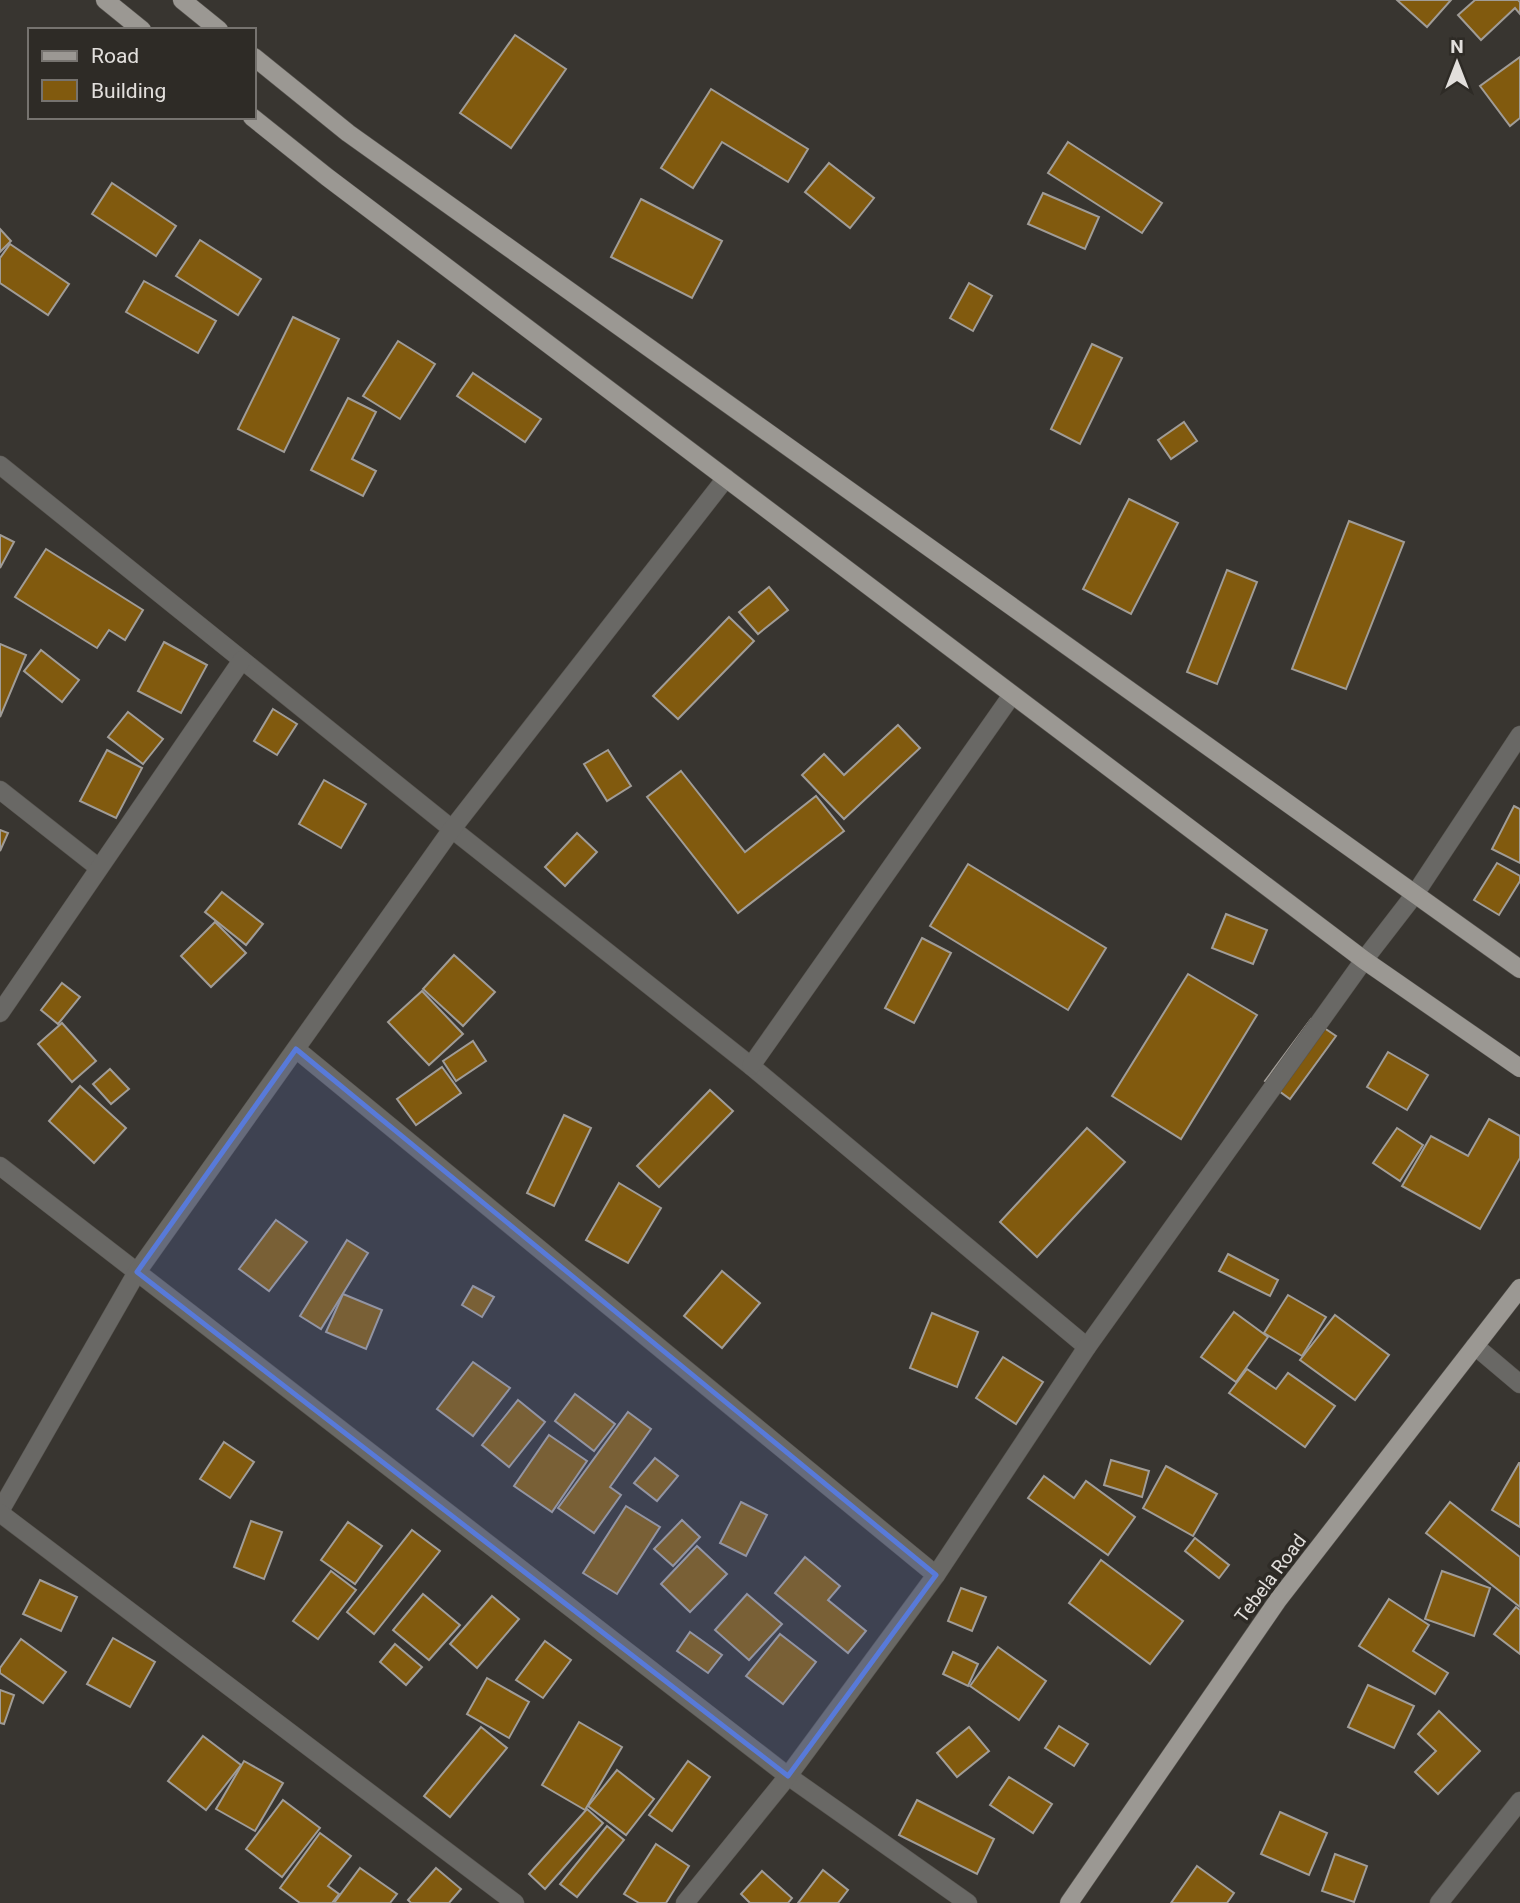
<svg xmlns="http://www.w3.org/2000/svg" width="1520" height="1903" font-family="Roboto,sans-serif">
  <rect width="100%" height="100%" fill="#383530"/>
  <g fill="#815a0e" stroke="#a09c97" stroke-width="2">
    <path d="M 1397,0 L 1451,0 L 1427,27 Z"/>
    <path d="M 1475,0 L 1518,0 L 1520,2 L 1520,14 L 1515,8 L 1481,40 L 1458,15 Z"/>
    <path d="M 515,35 L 566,69 L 511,148 L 460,113 Z"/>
    <path d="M 1520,57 L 1520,118 L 1510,126 L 1480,86 Z"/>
    <path d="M 711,89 L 808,149 L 788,182 L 722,142 L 693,188 L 661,168 Z"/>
    <path d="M 1068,142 L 1162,203 L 1142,233 L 1048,173 Z"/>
    <path d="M 829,163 L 874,198 L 850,228 L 805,192 Z"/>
    <path d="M 112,183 L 176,226 L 156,256 L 92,214 Z"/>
    <path d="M 1043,193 L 1099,217 L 1085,249 L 1028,224 Z"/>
    <path d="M 641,199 L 722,241 L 692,298 L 611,257 Z"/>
    <path d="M 0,229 L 11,241 L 0,252 Z"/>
    <path d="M 200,240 L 261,279 L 238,315 L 176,276 Z"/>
    <path d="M 10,244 L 69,284 L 48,315 L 0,283 L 0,258 Z"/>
    <path d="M 144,281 L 216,321 L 198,353 L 126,312 Z"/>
    <path d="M 969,283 L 992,296 L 973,331 L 950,318 Z"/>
    <path d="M 293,317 L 339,339 L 284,452 L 238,429 Z"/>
    <path d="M 398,341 L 435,364 L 400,419 L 363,396 Z"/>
    <path d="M 1092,344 L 1122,358 L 1080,444 L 1051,429 Z"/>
    <path d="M 473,373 L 541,419 L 525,442 L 457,396 Z"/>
    <path d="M 348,398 L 376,412 L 352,459 L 376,471 L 363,496 L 311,470 Z"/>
    <path d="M 1184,422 L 1197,441 L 1171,459 L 1158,440 Z"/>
    <path d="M 1129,499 L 1178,523 L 1131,614 L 1083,589 Z"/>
    <path d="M 1349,521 L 1404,542 L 1346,689 L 1292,669 Z"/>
    <path d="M 0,535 L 14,542 L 0,568 Z"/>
    <path d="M 46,549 L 143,610 L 125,640 L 109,630 L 97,648 L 15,597 Z"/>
    <path d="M 1227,570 L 1257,582 L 1217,684 L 1187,672 Z"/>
    <path d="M 769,587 L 788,610 L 758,634 L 739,612 Z"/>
    <path d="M 729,617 L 754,641 L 678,719 L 653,696 Z"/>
    <path d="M 164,642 L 207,665 L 181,713 L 138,691 Z"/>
    <path d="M 0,644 L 26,655 L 0,717 Z"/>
    <path d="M 41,650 L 79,680 L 62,702 L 24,671 Z"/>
    <path d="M 273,709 L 297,724 L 277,755 L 254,741 Z"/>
    <path d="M 128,712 L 163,739 L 143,764 L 108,737 Z"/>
    <path d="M 898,725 L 920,748 L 844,819 L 802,775 L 824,754 L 844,775 Z"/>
    <path d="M 107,750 L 142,768 L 116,818 L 80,801 Z"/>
    <path d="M 608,750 L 631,786 L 607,801 L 584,764 Z"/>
    <path d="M 681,771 L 745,852 L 816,796 L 844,831 L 738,913 L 647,797 Z"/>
    <path d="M 324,780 L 366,804 L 341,848 L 299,824 Z"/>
    <path d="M 1514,806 L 1520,809 L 1520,863 L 1492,849 Z"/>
    <path d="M 0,830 L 8,833 L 0,851 Z"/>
    <path d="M 577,833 L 597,852 L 565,886 L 545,867 Z"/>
    <path d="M 1497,863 L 1520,876 L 1520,881 L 1499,915 L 1474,900 Z"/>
    <path d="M 968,864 L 1106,948 L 1068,1010 L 930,926 Z"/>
    <path d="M 222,892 L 263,924 L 246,945 L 205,912 Z"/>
    <path d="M 1226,914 L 1267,930 L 1253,964 L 1212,948 Z"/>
    <path d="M 215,922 L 246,953 L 211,987 L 181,956 Z"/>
    <path d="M 922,938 L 951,953 L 914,1023 L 885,1008 Z"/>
    <path d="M 454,955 L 495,992 L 463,1026 L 423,989 Z"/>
    <path d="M 1188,974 L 1257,1015 L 1181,1139 L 1112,1096 Z"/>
    <path d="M 62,983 L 80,997 L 58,1024 L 41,1010 Z"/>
    <path d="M 422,991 L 463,1034 L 429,1065 L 388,1022 Z"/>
    <path d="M 1311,1019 L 1336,1036 L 1290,1099 L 1265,1081 Z"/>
    <path d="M 62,1023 L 96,1061 L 72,1082 L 38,1044 Z"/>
    <path d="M 473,1041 L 486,1061 L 456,1081 L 443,1061 Z"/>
    <path d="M 1388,1052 L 1428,1075 L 1407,1110 L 1367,1087 Z"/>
    <path d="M 442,1067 L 461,1093 L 416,1125 L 397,1099 Z"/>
    <path d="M 110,1069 L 129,1089 L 111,1104 L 93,1084 Z"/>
    <path d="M 80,1086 L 126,1128 L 94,1163 L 49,1121 Z"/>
    <path d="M 710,1090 L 733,1111 L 659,1187 L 637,1166 Z"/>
    <path d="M 564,1115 L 591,1128 L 554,1206 L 527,1193 Z"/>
    <path d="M 1489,1119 L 1520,1136 L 1520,1158 L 1480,1229 L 1402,1186 L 1431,1136 L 1468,1156 Z"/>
    <path d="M 1087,1128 L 1125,1162 L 1037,1257 L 1000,1222 Z"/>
    <path d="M 1397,1128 L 1423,1145 L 1400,1181 L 1373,1163 Z"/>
    <path d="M 619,1183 L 661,1208 L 628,1263 L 586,1240 Z"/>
    <path d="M 276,1220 L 307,1242 L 269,1291 L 239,1269 Z"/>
    <path d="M 347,1240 L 368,1253 L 321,1329 L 300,1316 Z"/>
    <path d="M 1228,1254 L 1278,1280 L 1270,1296 L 1219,1271 Z"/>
    <path d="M 722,1271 L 760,1303 L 722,1348 L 684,1316 Z"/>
    <path d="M 473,1286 L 494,1297 L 482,1317 L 462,1305 Z"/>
    <path d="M 343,1294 L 382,1310 L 366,1349 L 326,1332 Z"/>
    <path d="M 1288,1295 L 1326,1317 L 1302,1356 L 1264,1333 Z"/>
    <path d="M 1234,1312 L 1268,1337 L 1236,1382 L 1201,1357 Z"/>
    <path d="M 932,1313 L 978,1332 L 957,1387 L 910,1368 Z"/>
    <path d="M 1335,1315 L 1389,1355 L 1355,1400 L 1300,1360 Z"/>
    <path d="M 1003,1357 L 1043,1382 L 1016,1424 L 976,1398 Z"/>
    <path d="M 473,1362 L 510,1388 L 473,1436 L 437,1409 Z"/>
    <path d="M 1247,1369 L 1276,1389 L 1288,1373 L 1335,1406 L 1305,1447 L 1229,1393 Z"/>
    <path d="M 575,1394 L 615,1424 L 594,1451 L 555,1421 Z"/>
    <path d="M 518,1400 L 545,1422 L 509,1467 L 482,1445 Z"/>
    <path d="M 628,1412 L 651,1429 L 610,1487 L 621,1495 L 594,1533 L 558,1508 Z"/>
    <path d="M 549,1435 L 587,1461 L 552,1512 L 514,1486 Z"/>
    <path d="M 224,1442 L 254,1462 L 230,1498 L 200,1479 Z"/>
    <path d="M 655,1458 L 678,1476 L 657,1501 L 634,1483 Z"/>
    <path d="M 1111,1460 L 1149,1471 L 1142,1497 L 1104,1485 Z"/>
    <path d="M 1519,1463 L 1520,1463 L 1520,1527 L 1492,1510 Z"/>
    <path d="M 1166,1466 L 1217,1494 L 1193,1536 L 1143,1508 Z"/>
    <path d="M 1044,1476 L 1074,1498 L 1086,1481 L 1135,1517 L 1108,1555 L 1028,1498 Z"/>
    <path d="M 741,1502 L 767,1515 L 746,1556 L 720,1543 Z"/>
    <path d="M 1450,1502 L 1520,1557 L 1520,1607 L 1426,1533 Z"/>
    <path d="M 626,1506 L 660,1527 L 617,1594 L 583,1573 Z"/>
    <path d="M 682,1520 L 700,1537 L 673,1566 L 654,1549 Z"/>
    <path d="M 251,1521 L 282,1532 L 264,1579 L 234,1567 Z"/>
    <path d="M 348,1522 L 382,1546 L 355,1584 L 321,1560 Z"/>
    <path d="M 412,1530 L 440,1551 L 374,1634 L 347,1612 Z"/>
    <path d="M 1195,1538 L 1229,1565 L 1219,1578 L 1185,1551 Z"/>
    <path d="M 697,1546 L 727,1574 L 690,1612 L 661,1584 Z"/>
    <path d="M 805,1557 L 840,1586 L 828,1600 L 866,1631 L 848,1653 L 775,1593 Z"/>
    <path d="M 1101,1560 L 1183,1621 L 1150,1664 L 1069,1603 Z"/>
    <path d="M 331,1571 L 356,1590 L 318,1639 L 293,1621 Z"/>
    <path d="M 1442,1571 L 1490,1588 L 1474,1636 L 1425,1619 Z"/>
    <path d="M 40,1580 L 77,1597 L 61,1631 L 23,1614 Z"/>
    <path d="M 961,1588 L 986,1597 L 972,1631 L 948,1621 Z"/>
    <path d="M 423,1594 L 460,1625 L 429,1660 L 393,1630 Z"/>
    <path d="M 747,1594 L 782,1624 L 749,1660 L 715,1630 Z"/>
    <path d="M 492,1596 L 519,1619 L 477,1668 L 450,1644 Z"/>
    <path d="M 1389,1599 L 1429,1625 L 1413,1651 L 1448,1673 L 1435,1694 L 1359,1646 Z"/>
    <path d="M 1516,1607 L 1520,1610 L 1520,1654 L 1494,1634 Z"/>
    <path d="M 690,1632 L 722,1655 L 708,1673 L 677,1651 Z"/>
    <path d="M 780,1634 L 816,1662 L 783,1704 L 746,1676 Z"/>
    <path d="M 113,1638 L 155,1662 L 130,1707 L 87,1684 Z"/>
    <path d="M 21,1639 L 66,1672 L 43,1703 L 0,1673 L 0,1668 Z"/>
    <path d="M 545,1641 L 571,1660 L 543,1698 L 516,1680 Z"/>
    <path d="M 395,1644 L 422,1667 L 406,1685 L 380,1662 Z"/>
    <path d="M 998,1647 L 1046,1681 L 1019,1720 L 970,1686 Z"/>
    <path d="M 953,1652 L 978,1664 L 968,1686 L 943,1674 Z"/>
    <path d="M 487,1678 L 529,1702 L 509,1738 L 467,1714 Z"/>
    <path d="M 1368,1685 L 1414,1706 L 1394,1748 L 1348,1727 Z"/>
    <path d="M 0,1690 L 14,1695 L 4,1724 L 0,1723 Z"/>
    <path d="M 1439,1711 L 1480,1751 L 1438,1794 L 1415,1772 L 1436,1751 L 1418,1734 Z"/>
    <path d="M 579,1722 L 622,1747 L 585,1810 L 542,1785 Z"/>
    <path d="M 1059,1726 L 1088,1744 L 1074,1766 L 1045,1748 Z"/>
    <path d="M 481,1727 L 507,1748 L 450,1817 L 424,1796 Z"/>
    <path d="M 969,1727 L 989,1751 L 957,1777 L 937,1753 Z"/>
    <path d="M 203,1736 L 241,1765 L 206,1810 L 168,1781 Z"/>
    <path d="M 244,1761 L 283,1783 L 255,1831 L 216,1809 Z"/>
    <path d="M 688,1761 L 710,1777 L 672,1831 L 649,1815 Z"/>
    <path d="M 617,1770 L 654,1799 L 626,1835 L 588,1806 Z"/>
    <path d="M 1009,1777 L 1052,1804 L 1033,1833 L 990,1805 Z"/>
    <path d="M 283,1800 L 320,1828 L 282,1877 L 246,1849 Z"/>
    <path d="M 917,1800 L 994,1839 L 977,1874 L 899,1835 Z"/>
    <path d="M 587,1809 L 603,1823 L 545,1889 L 529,1874 Z"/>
    <path d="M 1280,1812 L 1327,1833 L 1309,1875 L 1261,1854 Z"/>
    <path d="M 607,1826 L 624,1840 L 577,1897 L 560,1884 Z"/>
    <path d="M 320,1833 L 351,1856 L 328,1886 L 339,1894 L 332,1903 L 300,1903 L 280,1888 Z"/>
    <path d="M 656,1844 L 689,1866 L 666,1903 L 639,1903 L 624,1894 Z"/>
    <path d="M 1335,1854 L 1367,1866 L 1354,1902 L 1322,1891 Z"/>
    <path d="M 1197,1866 L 1234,1893 L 1227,1903 L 1171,1903 Z"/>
    <path d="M 360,1868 L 397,1894 L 390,1903 L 334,1903 Z"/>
    <path d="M 436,1868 L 461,1889 L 449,1903 L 411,1903 L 408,1900 Z"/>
    <path d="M 823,1870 L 848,1890 L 838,1903 L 798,1903 Z"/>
    <path d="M 762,1871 L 792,1898 L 788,1903 L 750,1903 L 741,1894 Z"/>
  </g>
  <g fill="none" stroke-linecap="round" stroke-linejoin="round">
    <defs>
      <g id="minor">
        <path d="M 0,465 L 452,829 L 751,1066 L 1087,1347"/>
        <path d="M 0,790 L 99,868"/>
        <path d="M 0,1013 L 242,660"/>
        <path d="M 296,1049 L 936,1575"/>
        <path d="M 751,1066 L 1012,695"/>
        <path d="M 0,1166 L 788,1776 L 968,1903"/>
        <path d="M 1475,1346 L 1520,1384"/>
        <path d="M 0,1511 L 137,1272 L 452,829 L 726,478"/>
        <path d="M 0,1513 L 515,1903"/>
        <path d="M 685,1903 L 788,1776 L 936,1575 L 1087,1347 L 1364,960 L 1415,894 L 1520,735"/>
        <path d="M 1439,1903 L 1520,1801"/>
      </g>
      <g id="major">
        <path d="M 105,0 L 142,30"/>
        <path d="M 182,0 L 219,30"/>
        <path d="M 254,57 L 348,133 L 1520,969"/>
        <path d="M 252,117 L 327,177 L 1364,960 L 1520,1068"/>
        <path d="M 1069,1903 L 1278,1600 L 1520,1288"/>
      </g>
    </defs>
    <use href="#minor" stroke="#57544f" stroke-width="19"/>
    <use href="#major" stroke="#57544f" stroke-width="19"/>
    <use href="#minor" stroke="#696865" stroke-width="18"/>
    <use href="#major" stroke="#9b9893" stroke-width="18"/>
  </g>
  <path fill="#587ad9" fill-opacity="0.2" stroke="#587ad9" stroke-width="5" stroke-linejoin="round" d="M 296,1049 L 936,1575 L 788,1776 L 137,1272 Z"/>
  <g text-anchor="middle" stroke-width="7" stroke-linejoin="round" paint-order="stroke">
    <g font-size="19" fill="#e2dfdc" stroke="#2e2b26">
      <text transform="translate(1270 1578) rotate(-53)" y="7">Tebela Road</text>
    </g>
  </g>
  <rect x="28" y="28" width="228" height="91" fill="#2e2b26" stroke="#76736f" stroke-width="2"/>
  <rect x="42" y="51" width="35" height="10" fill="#9b9893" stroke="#76736f" stroke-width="2"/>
  <text x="91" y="63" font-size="21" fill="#e2dfdc">Road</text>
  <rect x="42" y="80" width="35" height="21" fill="#815a0e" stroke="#76736f" stroke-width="2"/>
  <text x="91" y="98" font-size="21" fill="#e2dfdc">Building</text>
  <g transform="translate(1457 63)" stroke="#2e2b26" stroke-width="5" paint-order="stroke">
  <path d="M0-5L12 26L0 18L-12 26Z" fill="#e2dfdc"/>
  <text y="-10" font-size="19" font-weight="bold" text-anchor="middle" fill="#e2dfdc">N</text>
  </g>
</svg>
